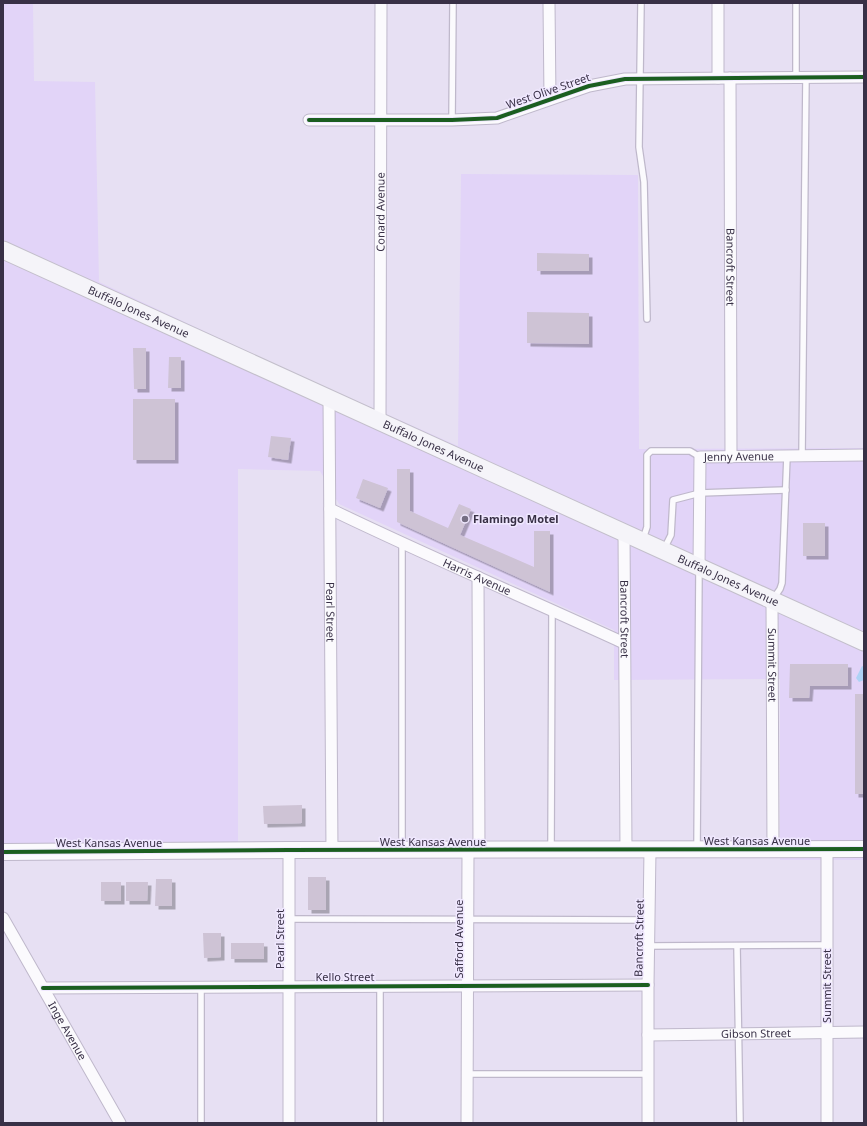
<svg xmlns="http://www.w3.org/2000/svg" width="867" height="1126" font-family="'Noto Sans',sans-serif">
  <defs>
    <filter id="shadow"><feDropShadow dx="3.5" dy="3.5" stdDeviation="0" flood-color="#0004"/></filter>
  </defs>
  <rect width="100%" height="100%" fill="#e7e0f3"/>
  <path fill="#e2d4f8" d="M 3,3 L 33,3 L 34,81 L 95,82 L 99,282 L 296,374 L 458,446 L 461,174 L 638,175 L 639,449 L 864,448 L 864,860 L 780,860 L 780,679 L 614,680 L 614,630 L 339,504 L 320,471 L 238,469 L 238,844 L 3,844 Z"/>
  <path fill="#aed2f5" d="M 862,666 L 864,667 L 864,680 L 859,682 L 856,678 Z"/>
  <g fill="#cec3d5" filter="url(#shadow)">
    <path d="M 537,253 L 589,254 L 589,271 L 537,271 Z"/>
    <path d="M 527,312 L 589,313 L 589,344 L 527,343 Z"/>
    <path d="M 133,348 L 146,348 L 146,389 L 134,389 Z"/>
    <path d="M 169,357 L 181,357 L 181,388 L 168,388 Z"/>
    <rect x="133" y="399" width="42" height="61"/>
    <path d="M 271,436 L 291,438 L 288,460 L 268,457 Z"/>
    <path d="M 397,469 L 410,469 L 410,511 L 448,528 L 459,504 L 471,509 L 460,535 L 534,567 L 534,531 L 550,531 L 550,592 L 397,522 Z"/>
    <path d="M 363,479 L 388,488 L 380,508 L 356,498 Z"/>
    <rect x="803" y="523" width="22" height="33"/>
    <path d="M 790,664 L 848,664 L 848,686 L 810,686 L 809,698 L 789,698 Z"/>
    <rect x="855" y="694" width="9" height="100"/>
    <path d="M 302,805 L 302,823 L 264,824 L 263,806 Z"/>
    <rect x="308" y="877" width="18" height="33"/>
    <path d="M 156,879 L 172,879 L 172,906 L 155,906 Z"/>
    <rect x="101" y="882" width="20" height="19"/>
    <path d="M 126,882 L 148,882 L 147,901 L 126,901 Z"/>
    <path d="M 203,933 L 221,933 L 221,957 L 204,958 Z"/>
    <rect x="231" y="943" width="33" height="16"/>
  </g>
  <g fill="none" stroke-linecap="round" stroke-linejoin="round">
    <defs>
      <g id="lane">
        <path d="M 641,3 L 639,147 L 644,182 L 647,319"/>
        <path d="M 796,78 L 796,3"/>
        <path d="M 452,120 L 453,3"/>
        <path d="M 802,456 L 806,77"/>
        <path d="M 643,539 L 647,527 L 647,455 L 651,451 L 690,451 L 700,457"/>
        <path d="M 402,544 L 402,848"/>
        <path d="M 664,549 L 671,535 L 673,500 L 700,493 L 786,490"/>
        <path d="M 773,599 L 780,589 L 782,583 L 787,456"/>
        <path d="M 551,848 L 552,611"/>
        <path d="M 697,849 L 699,569"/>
        <path d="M 289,919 L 649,920"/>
        <path d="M 648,946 L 827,945"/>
        <path d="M 737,946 L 740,1123"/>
        <path d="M 380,986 L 380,1123"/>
        <path d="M 201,987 L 201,1123"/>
        <path d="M 468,1074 L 648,1074"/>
      </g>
      <g id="street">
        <path d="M 549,3 L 550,99"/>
        <path d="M 718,78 L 718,3"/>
        <path id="s1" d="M 730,78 L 731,457"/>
        <path d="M 309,120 L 452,120 L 497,118 L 589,86 L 625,79 L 864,77"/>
        <path id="s2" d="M 329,398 L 332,851"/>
        <path id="s3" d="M 380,421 L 381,3"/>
        <path id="s4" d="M 330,509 C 427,556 526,598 624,643"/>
        <path id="s5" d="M 624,532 L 626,850"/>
        <path id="s6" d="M 699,567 L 700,457 L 864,455"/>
        <path d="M 478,577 L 479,851"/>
        <path id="s7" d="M 772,600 L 773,850"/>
        <path id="s8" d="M 3,918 L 120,1123"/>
        <path d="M 43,988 C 245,986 446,987 648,985"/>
        <path id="s9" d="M 648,1035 L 864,1032"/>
        <path d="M 289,1123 L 289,850"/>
        <path d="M 467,1123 L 468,851"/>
        <path d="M 648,1123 L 648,985 L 650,850"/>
        <path d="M 827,1123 L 827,849"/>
      </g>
      <path id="secondary" d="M 3,852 L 289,850 L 864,849"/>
      <g id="primary">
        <path id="s10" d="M 3,250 L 864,642"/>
      </g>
    </defs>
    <use href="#lane" stroke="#bfb8cb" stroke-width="8"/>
    <use href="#street" stroke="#bfb8cb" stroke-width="13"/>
    <use href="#secondary" stroke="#bfb8cb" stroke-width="18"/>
    <use href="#primary" stroke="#c3bfcb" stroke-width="19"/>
    <use href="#lane" stroke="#fbfafd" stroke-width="5.5"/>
    <use href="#street" stroke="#fbfafd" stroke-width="11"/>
    <use href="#secondary" stroke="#fbfafd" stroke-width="16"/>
    <use href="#primary" stroke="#f5f4f9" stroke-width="17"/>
    <defs>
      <g id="cycleway">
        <path d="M 309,120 L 452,120 L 497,118 L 589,86 L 625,79 L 864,77"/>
        <path d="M 3,852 L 289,850 L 864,849"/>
        <path d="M 43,988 C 245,986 446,987 648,985"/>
      </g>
    </defs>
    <use href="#cycleway" stroke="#f0e8ff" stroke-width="6"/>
    <use href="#cycleway" stroke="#1b5e20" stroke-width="4"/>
  </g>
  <circle fill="#756e83" stroke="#f0e8ff" stroke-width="1.5" cx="465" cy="519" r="4"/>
  <g text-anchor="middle" stroke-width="3" stroke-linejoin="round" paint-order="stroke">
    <g font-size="11" fill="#383046" stroke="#f0e8ff">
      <text transform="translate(548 91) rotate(-19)" y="4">West Olive Street</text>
      <text dy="4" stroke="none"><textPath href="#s3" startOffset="209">Conard Avenue</textPath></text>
      <text dy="4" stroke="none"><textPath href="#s1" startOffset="189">Bancroft Street</textPath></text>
      <text dy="4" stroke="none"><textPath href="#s10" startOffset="149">Buffalo Jones Avenue</textPath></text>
      <text dy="4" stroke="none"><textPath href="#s10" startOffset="473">Buffalo Jones Avenue</textPath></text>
      <text dy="4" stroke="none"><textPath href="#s6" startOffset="149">Jenny Avenue</textPath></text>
      <text dy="4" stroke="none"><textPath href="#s4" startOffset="162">Harris Avenue</textPath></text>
      <text dy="4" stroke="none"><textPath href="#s10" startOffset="797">Buffalo Jones Avenue</textPath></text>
      <text dy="4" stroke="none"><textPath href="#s2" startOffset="214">Pearl Street</textPath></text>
      <text dy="4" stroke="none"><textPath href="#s5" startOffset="87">Bancroft Street</textPath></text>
      <text dy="4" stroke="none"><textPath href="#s7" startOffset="65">Summit Street</textPath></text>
      <text x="757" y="845">West Kansas Avenue</text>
      <text x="433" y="846">West Kansas Avenue</text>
      <text x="109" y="847">West Kansas Avenue</text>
      <text transform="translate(639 938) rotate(-89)" y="4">Bancroft Street</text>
      <text transform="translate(280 939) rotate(-90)" y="4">Pearl Street</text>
      <text transform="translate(459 939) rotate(-90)" y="4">Safford Avenue</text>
      <text x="345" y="981">Kello Street</text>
      <text transform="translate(827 986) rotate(-90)" y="4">Summit Street</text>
      <text dy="4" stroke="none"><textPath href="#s8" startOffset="130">Inge Avenue</textPath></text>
      <text dy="4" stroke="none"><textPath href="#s9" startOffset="108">Gibson Street</textPath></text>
    </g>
    <g font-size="11" font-weight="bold" fill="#383046" stroke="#f0e8ff" text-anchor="start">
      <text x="473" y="523">Flamingo Motel</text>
    </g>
  </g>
  <rect width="867" height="1126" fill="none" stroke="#383046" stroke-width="8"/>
</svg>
